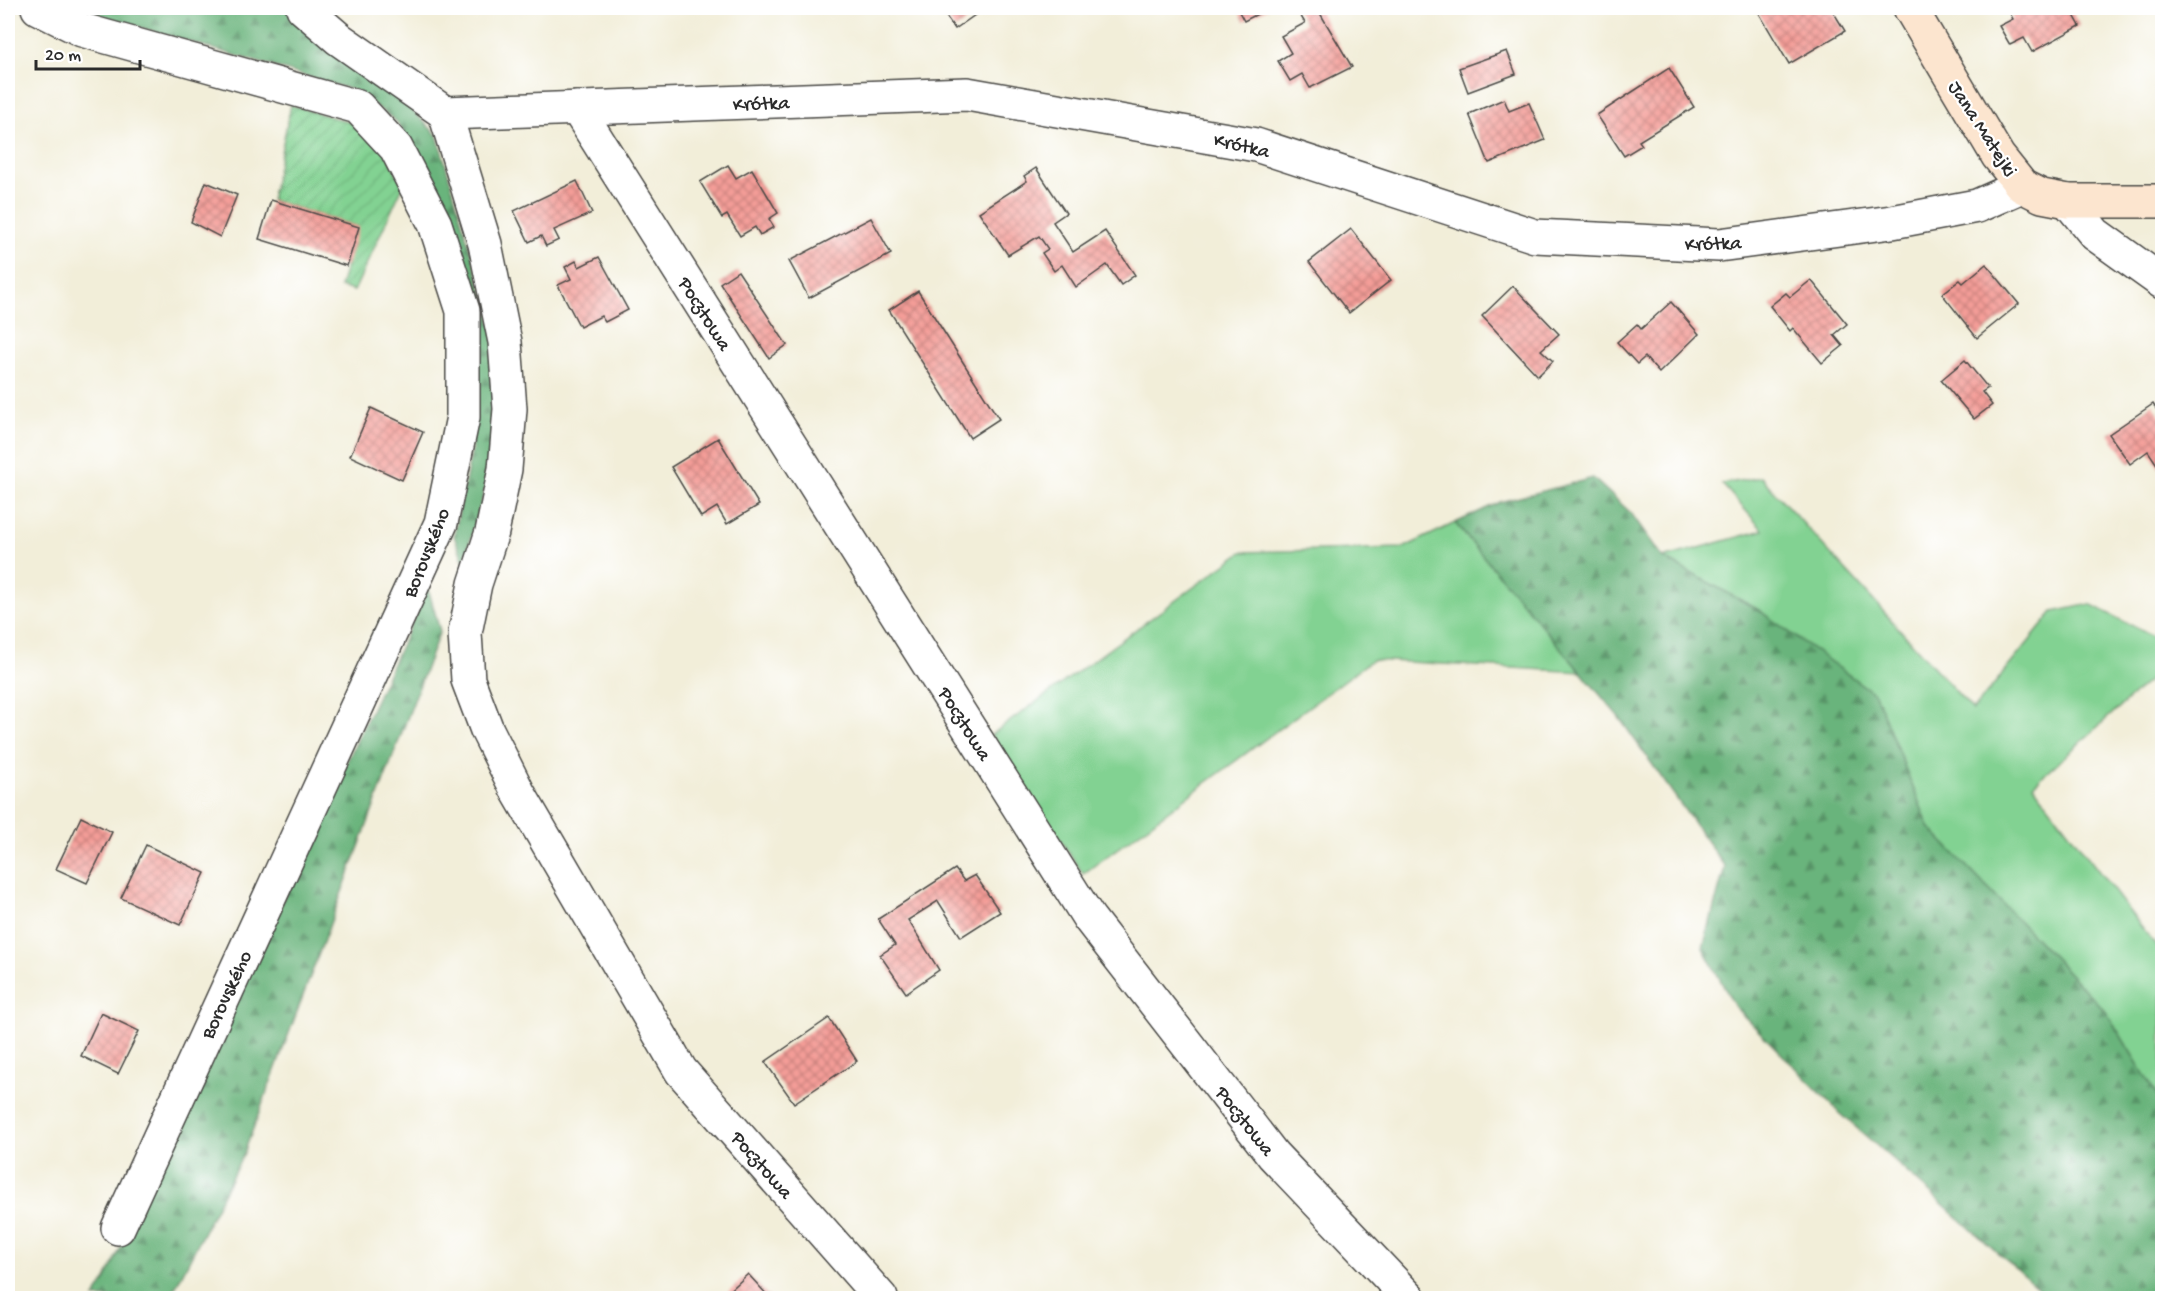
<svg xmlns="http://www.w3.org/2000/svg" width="2170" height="1306" font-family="'Gochi Hand',sans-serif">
  <defs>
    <pattern id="forest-firs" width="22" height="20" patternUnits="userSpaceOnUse" patternTransform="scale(1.5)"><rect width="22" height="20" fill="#69b47c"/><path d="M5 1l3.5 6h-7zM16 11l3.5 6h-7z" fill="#579366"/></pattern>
    <pattern id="garden-furrows" width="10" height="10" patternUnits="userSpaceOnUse" patternTransform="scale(1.5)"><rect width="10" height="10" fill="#82d292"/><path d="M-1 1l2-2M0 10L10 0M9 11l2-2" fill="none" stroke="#70b47e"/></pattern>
    <pattern id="building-cross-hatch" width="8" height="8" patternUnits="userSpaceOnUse" patternTransform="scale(1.5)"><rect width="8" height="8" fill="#f49d98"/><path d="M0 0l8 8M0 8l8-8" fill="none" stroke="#c6807c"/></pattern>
  </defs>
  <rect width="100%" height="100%" fill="#fff"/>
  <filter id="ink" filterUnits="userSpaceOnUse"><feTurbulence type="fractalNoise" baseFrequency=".0167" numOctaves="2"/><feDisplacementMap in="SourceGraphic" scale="12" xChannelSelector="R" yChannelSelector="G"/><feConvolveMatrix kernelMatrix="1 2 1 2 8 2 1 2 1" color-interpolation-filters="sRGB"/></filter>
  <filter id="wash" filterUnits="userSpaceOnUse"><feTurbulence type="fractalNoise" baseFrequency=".008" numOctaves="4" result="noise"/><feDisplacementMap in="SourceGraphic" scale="24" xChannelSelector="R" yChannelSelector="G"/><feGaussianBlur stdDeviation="1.35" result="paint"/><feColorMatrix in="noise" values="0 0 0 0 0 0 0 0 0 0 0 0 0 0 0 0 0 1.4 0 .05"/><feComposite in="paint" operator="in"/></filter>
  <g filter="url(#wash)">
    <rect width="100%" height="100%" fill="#f2eed9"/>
    <g fill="#82d292" stroke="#567e5e" stroke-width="1.5">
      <path d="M 1761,477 L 1973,710 L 2053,612 L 2090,604 L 2162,641 L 2162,669 L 2033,785 L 2162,954 L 2162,1104 L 2107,1013 L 1929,827 L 1875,694 L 1757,609 L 1663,558 L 1763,530 L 1722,484 Z"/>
      <path d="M 1455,523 L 1581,672 L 1372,660 L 1083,874 L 991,735 L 1242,552 L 1403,548 Z"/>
    </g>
    <g fill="url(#forest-firs)" stroke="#4a7054" stroke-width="1.5">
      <path d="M 89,8 L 285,8 L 396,94 L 437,135 L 496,339 L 493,461 L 464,562 L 454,536 L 472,449 L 438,196 L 397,122 L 356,91 L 96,14 Z"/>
      <path d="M 1593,478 L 1631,513 L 1663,558 L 1757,609 L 1875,694 L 1929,827 L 2107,1013 L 2162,1104 L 2162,1298 L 2049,1298 L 1841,1114 L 1735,1007 L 1703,948 L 1725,867 L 1618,716 L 1455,523 L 1500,502 Z"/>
      <path d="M 428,588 L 440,631 L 244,1153 L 170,1298 L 94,1298 L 106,1279 Z"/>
    </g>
    <path fill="url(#garden-furrows)" stroke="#567e5e" stroke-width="1.5" d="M 291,105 L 375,130 L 403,186 L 354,291 L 340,287 L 358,227 L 271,200 Z"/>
    <g id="blocks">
      <g fill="url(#building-cross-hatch)">
        <path d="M 940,8 L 985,8 L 955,29 Z"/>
        <path d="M 1237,8 L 1269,8 L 1244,21 Z"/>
        <path d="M 1296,8 L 1317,8 L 1352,67 L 1310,88 L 1302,74 L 1290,81 L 1278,61 L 1291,53 L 1281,36 L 1305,23 Z"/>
        <path d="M 1756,8 L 1831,8 L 1845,31 L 1789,64 Z"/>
        <path d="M 2007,8 L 2070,8 L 2080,26 L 2032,52 L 2024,38 L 2010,45 L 1999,26 L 2013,19 Z"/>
        <path d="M 1507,51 L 1516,74 L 1468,92 L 1459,68 Z"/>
        <path d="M 1669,68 L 1694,107 L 1639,141 L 1642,145 L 1624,156 L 1597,115 Z"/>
        <path d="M 1504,99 L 1509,111 L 1529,103 L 1545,140 L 1489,163 L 1469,114 Z"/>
        <path d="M 728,165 L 736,178 L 752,169 L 778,213 L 769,219 L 774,227 L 760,235 L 755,227 L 740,236 L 727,215 L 722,218 L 700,182 Z"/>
        <path d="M 1036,168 L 1066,213 L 1053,222 L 1073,252 L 1105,231 L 1135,275 L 1121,285 L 1107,265 L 1076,287 L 1062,265 L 1054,271 L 1042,253 L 1048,249 L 1039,236 L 1008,255 L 979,212 L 1027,181 L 1024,176 Z"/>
        <path d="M 577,181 L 592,213 L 554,230 L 559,240 L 546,246 L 541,236 L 529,242 L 514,211 Z"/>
        <path d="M 206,182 L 237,195 L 220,237 L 191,222 Z"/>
        <path d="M 271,200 L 359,227 L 347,266 L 259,239 Z"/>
        <path d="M 871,218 L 891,254 L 809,298 L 789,261 Z"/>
        <path d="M 1351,229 L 1391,280 L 1349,313 L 1309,262 Z"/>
        <path d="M 599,257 L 628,310 L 605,322 L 601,316 L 580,327 L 558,285 L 571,279 L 565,267 L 576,261 L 579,267 Z"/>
        <path d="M 1986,264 L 2019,304 L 1977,338 L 1942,294 L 1960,280 L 1963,283 Z"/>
        <path d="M 738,271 L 787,345 L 769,358 L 720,283 Z"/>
        <path d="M 1811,280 L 1847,324 L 1834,335 L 1843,346 L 1822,363 L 1793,328 L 1790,331 L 1770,306 L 1786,293 L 1790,297 Z"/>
        <path d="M 1513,286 L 1559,334 L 1541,350 L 1553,361 L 1538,376 L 1482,316 Z"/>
        <path d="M 918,291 L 999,419 L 970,438 L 889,310 Z"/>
        <path d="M 1671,302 L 1699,334 L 1659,373 L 1645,357 L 1637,364 L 1617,342 L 1637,324 L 1641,329 Z"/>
        <path d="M 1965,360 L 1988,388 L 1982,392 L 1992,405 L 1974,419 L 1941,380 Z"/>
        <path d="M 2153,404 L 2162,418 L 2162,472 L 2148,451 L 2130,464 L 2109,434 Z"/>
        <path d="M 371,408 L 423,432 L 402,480 L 350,456 Z"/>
        <path d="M 718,438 L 759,505 L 727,524 L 717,507 L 701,517 L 671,467 Z"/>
        <path d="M 81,817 L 112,832 L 87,883 L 56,869 Z"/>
        <path d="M 146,845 L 205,873 L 180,925 L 121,898 Z"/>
        <path d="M 955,869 L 964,881 L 975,875 L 1000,912 L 961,937 L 938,901 L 908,920 L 939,970 L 906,993 L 880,955 L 895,945 L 878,919 Z"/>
        <path d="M 101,1013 L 139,1031 L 118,1074 L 81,1056 Z"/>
        <path d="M 829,1018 L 857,1061 L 794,1103 L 765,1062 Z"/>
        <path d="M 748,1274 L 770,1298 L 722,1298 Z"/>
      </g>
    </g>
  </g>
  <g filter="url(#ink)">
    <use href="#blocks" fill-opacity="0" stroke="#494845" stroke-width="1.5"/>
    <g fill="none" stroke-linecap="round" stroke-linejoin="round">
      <defs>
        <g id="street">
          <path d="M 38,8 L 82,30 L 358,107 L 396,148 L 435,224 L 463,311 L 463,417 L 441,523 L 118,1228"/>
          <path d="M 303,8 L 339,39 L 445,113"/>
          <path d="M 577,108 L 1089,918 L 1273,1155 L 1409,1298"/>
          <path d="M 445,113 L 967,94 L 1256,145 L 1535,236 L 1719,245 L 1892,222 L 1977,206 L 2022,186"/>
          <path d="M 445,113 L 485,244 L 505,342 L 510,409 L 505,469 L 492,532 L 475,584 L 465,633 L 468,680 L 487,730 L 518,792 L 681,1071 L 881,1298"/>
          <path d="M 2068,201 L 2095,234 L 2162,282"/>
        </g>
        <path id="secondary" d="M 1910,8 L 1998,156 L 2022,186 L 2042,196 L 2068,201 L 2162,201"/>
      </defs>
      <use href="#street" stroke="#494845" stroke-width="36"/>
      <use href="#secondary" stroke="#494845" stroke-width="36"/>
      <use href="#street" stroke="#fff" stroke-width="33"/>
      <use href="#secondary" stroke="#fce5cf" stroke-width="33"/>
    </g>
  </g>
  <g text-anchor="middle" stroke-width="4.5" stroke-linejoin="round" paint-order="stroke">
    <g font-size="20" fill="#2b2b2b" stroke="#fff">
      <text transform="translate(761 102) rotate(-2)" y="7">Krótka</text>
      <text transform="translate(1984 128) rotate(57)" y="7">Jana Matejki</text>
      <text transform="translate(1242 144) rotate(13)" y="7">Krótka</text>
      <text transform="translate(1713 242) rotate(-2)" y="7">Krótka</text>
      <text transform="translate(706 313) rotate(58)" y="7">Pocztowa</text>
      <text transform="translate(425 552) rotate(-68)" y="7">Borovského</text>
      <text transform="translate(966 723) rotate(58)" y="7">Pocztowa</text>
      <text transform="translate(225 994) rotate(-65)" y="7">Borovského</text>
      <text transform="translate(1246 1120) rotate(52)" y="7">Pocztowa</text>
      <text transform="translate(763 1164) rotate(49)" y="7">Pocztowa</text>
    </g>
  </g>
  <rect width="2170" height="1306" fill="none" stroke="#fff" stroke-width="30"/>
  <path d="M36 60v9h104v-9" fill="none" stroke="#2b2b2b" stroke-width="3"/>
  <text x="45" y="60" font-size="18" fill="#2b2b2b" stroke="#ffffff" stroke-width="4.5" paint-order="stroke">20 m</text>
</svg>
